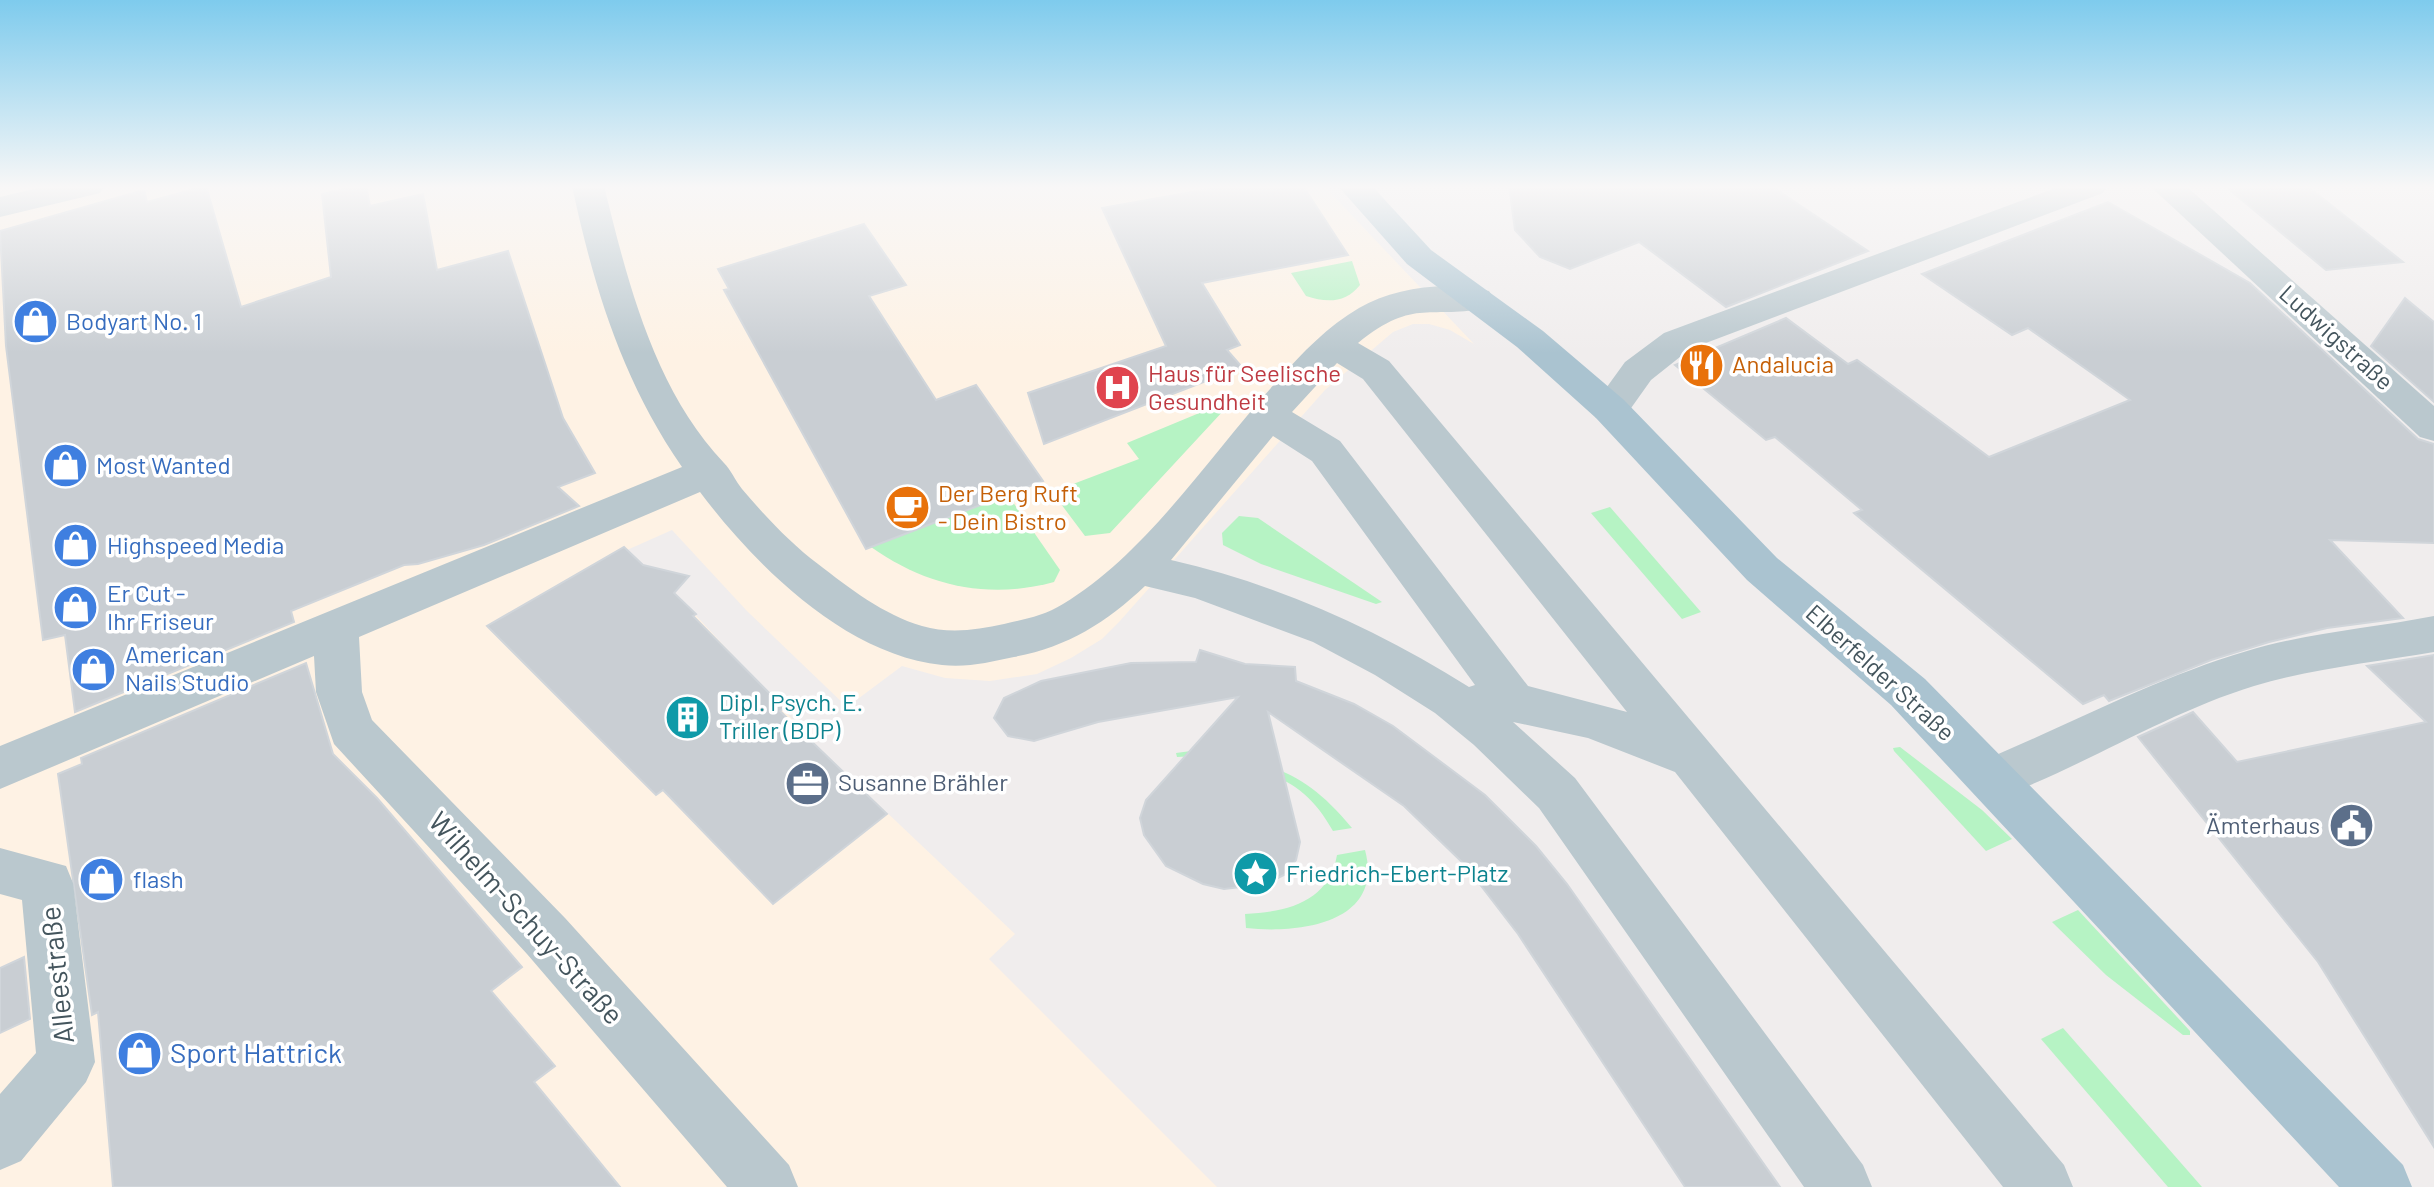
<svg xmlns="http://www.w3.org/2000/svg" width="2434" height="1187" font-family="Barlow,sans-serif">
  <rect width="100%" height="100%" fill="#f0eded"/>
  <path fill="#fef2e4" d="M 0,186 L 1324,186 L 1474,344 L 1450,330 L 1429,324 L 1413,324 L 1393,332 L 1325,390 L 1119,622 L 1102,639 L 1071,658 L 1037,674 L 990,681 L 945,678 L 902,666 L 847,707 L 747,611 L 672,530 L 627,550 L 649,571 L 660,569 L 679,588 L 675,593 L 821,750 L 1015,934 L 989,959 L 1217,1187 L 0,1187 Z"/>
  <g fill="#b6f3c4">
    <path d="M 1352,261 L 1360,285 C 1346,303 1327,303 1306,296 L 1291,273 Z"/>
    <path d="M 1221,404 L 1224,410 L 1110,533 L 1085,536 L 1052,492 L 1139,459 L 1127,443 Z"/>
    <path d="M 1008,495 L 1060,570 L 1054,582 C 988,600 926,586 871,547 Z"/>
    <path d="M 1610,507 L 1701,612 L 1682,619 L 1591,513 Z"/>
    <path d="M 1239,516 L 1258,518 L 1382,602 L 1376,604 L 1261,564 L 1223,545 L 1222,533 Z"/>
    <path d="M 1900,747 L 1982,810 L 2012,839 L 1986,851 L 1894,751 L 1893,748 Z"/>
    <path d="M 1191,751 C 1266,762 1302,767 1352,828 L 1333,831 C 1306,783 1278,774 1227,763 C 1209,759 1195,755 1177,757 L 1176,753 Z"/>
    <path d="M 1365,850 C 1385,924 1298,934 1246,928 L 1245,914 C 1287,912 1329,902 1337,855 Z"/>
    <path d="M 2078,910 L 2190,1031 L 2190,1035 L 2183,1035 L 2106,975 L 2052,922 Z"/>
    <path d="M 2063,1028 L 2202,1187 L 2168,1187 L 2041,1039 Z"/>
  </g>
  <g fill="#c9ced3" stroke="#d0d5da" stroke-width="2">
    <path d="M 206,186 L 241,307 L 331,277 L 322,194 L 357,186 L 366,186 L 370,206 L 423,194 L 437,270 L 508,251 L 563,418 L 595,473 L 558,487 L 579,506 L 484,545 L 418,564 L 404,565 L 291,611 L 294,622 L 75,712 L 65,635 L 43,640 L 6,346 L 0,231 L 144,190 L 147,202 Z"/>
    <path d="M 1226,186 L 1303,186 L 1348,255 L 1202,283 L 1240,345 L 1227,350 L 1242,367 L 1044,444 L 1028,393 L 1166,346 L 1102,208 Z"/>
    <path d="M 1509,186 L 1771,186 L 1868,251 L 1726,307 L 1639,242 L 1570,269 L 1540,257 L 1515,230 Z"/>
    <path d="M 2225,186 L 2307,186 L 2403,262 L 2326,270 Z"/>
    <path d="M 2108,202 L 2250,283 L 2418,439 L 2434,444 L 2434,543 L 2330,540 L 2403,618 L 2327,628 L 2269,642 L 2211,660 L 2109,701 L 2104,695 L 2083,704 L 1854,513 L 1862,510 L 1775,437 L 1766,440 L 1675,365 L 1786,318 L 1848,364 L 1857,360 L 1989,457 L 2130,400 L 2028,328 L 2012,335 L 1922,274 Z"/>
    <path d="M 864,224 L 906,285 L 869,296 L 936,400 L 976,385 L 1043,481 L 866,549 L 724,290 L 729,289 L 718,269 Z"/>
    <path d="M 2405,298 L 2434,322 L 2434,402 L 2371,346 Z"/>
    <path d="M 624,547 L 643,565 L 689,576 L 674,593 L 696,614 L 693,616 L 784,708 L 780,711 L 887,814 L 773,904 L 663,790 L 656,795 L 487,626 Z"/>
    <path d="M 1200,650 L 1245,664 L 1295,667 L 1296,681 L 1354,704 L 1393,726 L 1485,795 L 1536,846 L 1567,884 L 1780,1187 L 1685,1187 L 1518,934 L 1465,865 L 1404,806 L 1268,712 L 1300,842 L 1296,860 L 1284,875 L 1266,884 L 1224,889 L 1203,884 L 1166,866 L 1144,835 L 1140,818 L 1146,800 L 1238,697 L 1098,722 L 1034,741 L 1008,736 L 994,718 L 1004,698 L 1041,681 L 1131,663 L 1196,662 Z"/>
    <path d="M 2434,655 L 2434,1147 L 2318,962 L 2138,737 L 2193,712 L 2237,762 L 2426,722 L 2367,666 Z"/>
    <path d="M 306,663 L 333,754 L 377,798 L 522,967 L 491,991 L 555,1066 L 534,1082 L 620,1187 L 113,1187 L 98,1012 L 92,1015 L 58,774 L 82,764 L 81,758 Z"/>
    <path d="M 24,957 L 30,1019 L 0,1033 L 0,968 Z"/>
  </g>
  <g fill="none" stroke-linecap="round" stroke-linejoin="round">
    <g fill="#bac8ce" fill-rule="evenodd">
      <path d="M 46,186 L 105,186 L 100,193 L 0,217 L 0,197 Z"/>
      <path d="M 572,186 L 604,186 C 628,283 654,389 724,463 C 731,470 735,480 742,489 C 765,516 790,543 818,564 C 849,588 884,615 922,626 C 949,634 977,630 1004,624 C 1025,619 1044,616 1063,604 C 1148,553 1212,452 1278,380 C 1302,353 1328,326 1359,308 C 1395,287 1448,281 1489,291 L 1494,299 L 1489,307 C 1430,321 1416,296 1358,343 L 1389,361 L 2064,1165 L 2073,1187 L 2003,1187 L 1675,772 L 1588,738 L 1513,722 L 1575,778 L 1863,1165 L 1872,1187 L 1804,1187 L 1539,808 L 1474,745 L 1435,713 L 1375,675 L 1313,642 L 1195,598 L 1145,586 C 1106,623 1067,647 1014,657 C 990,662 967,668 942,665 C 845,655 755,565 700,492 L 359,637 L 362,692 L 372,720 L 565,918 L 789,1165 L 798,1187 L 727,1187 L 527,954 L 334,744 L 316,692 L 314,656 L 0,789 L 0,746 L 682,467 C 622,380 594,288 572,186 ZM 1337,363 L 1363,379 L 1627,712 L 1528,686 L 1340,441 L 1292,412 ZM 1273,436 L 1312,461 L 1475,685 L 1469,687 C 1377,629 1277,584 1171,560 Z"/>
      <path d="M 2061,186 L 2108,186 L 2103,193 L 1690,349 L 1651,380 L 1624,418 L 1610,422 L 1596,418 L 1591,409 L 1625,362 L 1664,333 Z"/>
      <path d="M 2150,186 L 2186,186 L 2434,406 L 2434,441 L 2420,437 Z"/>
      <path d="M 2434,616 L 2434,652 C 2376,662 2310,669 2254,686 C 2163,714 2082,768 1992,800 L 1975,794 L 1967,779 L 1975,764 C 2065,727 2152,679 2247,651 C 2306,633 2373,628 2434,616 Z"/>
      <path d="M 0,848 L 66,866 L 73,883 L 95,1062 L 86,1082 L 21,1161 L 0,1170 L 0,1094 L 36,1053 L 22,900 L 0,894 Z"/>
    </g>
    <path fill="#aac3d0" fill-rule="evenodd" d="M 1338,186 L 1372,186 L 1431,250 L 1543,331 L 1624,400 L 1777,558 L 1925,679 L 2403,1165 L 2412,1187 L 2339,1187 L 1891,705 L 1747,580 L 1596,418 L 1517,347 L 1407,264 Z"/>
  </g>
  <linearGradient id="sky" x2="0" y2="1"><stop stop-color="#7ecbed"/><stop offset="0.53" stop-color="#f8f7f7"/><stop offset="1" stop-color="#f8f7f7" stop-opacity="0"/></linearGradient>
  <rect width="2434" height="353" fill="url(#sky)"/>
  <defs>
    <symbol id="shop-disc" viewBox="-11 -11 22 22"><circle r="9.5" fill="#3f7fe0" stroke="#fff"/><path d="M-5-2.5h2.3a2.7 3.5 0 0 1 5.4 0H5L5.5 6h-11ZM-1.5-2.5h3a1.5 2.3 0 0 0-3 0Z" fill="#fff"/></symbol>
    <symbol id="restaurant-disc" viewBox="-11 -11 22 22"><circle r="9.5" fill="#e8710a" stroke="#fff"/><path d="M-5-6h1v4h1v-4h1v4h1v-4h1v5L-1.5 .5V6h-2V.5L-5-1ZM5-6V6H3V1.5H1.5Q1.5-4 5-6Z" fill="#fff"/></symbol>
    <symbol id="hospital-disc" viewBox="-11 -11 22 22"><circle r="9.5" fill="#e0444e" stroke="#fff"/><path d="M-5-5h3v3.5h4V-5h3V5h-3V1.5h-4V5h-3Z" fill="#fff"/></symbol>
    <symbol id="cafe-disc" viewBox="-11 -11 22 22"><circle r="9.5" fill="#e8710a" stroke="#fff"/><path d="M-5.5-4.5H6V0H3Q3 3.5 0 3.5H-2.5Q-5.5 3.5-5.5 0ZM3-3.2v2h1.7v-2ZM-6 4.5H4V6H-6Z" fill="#fff"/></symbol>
    <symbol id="building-disc" viewBox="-11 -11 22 22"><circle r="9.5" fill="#0f9aa8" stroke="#fff"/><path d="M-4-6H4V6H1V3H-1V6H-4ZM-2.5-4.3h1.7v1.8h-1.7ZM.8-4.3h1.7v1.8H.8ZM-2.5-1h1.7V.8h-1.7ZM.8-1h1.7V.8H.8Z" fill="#fff"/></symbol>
    <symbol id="office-disc" viewBox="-11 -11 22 22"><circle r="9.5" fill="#5c6f8a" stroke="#fff"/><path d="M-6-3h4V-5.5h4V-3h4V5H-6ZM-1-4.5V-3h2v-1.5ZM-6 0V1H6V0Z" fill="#fff"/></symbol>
    <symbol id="civic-disc" viewBox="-11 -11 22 22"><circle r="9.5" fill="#5c6f8a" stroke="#fff"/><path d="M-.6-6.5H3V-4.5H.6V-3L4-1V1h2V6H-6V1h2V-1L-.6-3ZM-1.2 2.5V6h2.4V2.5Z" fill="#fff"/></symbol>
    <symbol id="sight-disc" viewBox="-11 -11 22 22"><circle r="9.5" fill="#0f9aa8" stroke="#fff"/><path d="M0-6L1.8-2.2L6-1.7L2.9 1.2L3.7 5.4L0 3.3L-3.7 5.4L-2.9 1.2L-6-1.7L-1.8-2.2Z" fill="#fff"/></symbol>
  </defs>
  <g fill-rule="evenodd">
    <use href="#shop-disc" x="10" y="296" width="51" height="51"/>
    <use href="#restaurant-disc" x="1676" y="340" width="51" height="51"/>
    <use href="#hospital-disc" x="1092" y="362" width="51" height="51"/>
    <use href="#shop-disc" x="40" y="440" width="51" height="51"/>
    <use href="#cafe-disc" x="882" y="482" width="51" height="51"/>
    <use href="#shop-disc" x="50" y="520" width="51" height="51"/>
    <use href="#shop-disc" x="50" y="582" width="51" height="51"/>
    <use href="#shop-disc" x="68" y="644" width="51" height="51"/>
    <use href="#building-disc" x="662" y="692" width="51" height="51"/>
    <use href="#office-disc" x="782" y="758" width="51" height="51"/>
    <use href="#civic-disc" x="2326" y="800" width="51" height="51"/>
    <use href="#sight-disc" x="1230" y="848" width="51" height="51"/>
    <use href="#shop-disc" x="76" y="854" width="51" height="51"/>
    <use href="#shop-disc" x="114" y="1028" width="51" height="51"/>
  </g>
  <g text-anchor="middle" stroke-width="7" stroke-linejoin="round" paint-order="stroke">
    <g font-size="24" fill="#366cbe" stroke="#fff" text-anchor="start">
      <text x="66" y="330">Bodyart No. 1</text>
      <text x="96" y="474">Most Wanted</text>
      <text x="107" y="554">Highspeed Media</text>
      <text x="107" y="602">Er Cut -<tspan x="107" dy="28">Ihr Friseur</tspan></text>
      <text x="125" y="663">American<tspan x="125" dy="28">Nails Studio</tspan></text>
      <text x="133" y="888">flash</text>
    </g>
    <g font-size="24" fill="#44555d" stroke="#fff">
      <text transform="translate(2336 338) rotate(42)" y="8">Ludwigstraße</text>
      <text transform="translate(1880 673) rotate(42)" y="8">Elberfelder Straße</text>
    </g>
    <g font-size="24" fill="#c56008" stroke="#fff" text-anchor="start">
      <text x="1732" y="373">Andalucia</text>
      <text x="938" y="502">Der Berg Ruft<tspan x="938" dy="28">- Dein Bistro</tspan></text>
    </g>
    <g font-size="24" fill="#be3a42" stroke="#fff" text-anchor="start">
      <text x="1148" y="382">Haus für Seelische<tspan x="1148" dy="28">Gesundheit</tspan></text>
    </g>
    <g font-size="24" fill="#0d838f" stroke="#fff" text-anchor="start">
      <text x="719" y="711">Dipl. Psych. E.<tspan x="719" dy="28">Triller (BDP)</tspan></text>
      <text x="1286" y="882">Friedrich-Ebert-Platz</text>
    </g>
    <g font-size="24" fill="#4e5e75" stroke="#fff" text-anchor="start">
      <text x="838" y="791">Susanne Brähler</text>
      <text x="2320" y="834" text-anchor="end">Ämterhaus</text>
    </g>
    <g font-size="28" fill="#44555d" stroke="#fff">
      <text transform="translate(526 918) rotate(48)" y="10">Wilhelm-Schuy-Straße</text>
      <text transform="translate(57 975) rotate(-96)" y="10">Alleestraße</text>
    </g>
    <g font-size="28" fill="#366cbe" stroke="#fff" text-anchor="start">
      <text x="170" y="1063">Sport Hattrick</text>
    </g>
  </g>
</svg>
